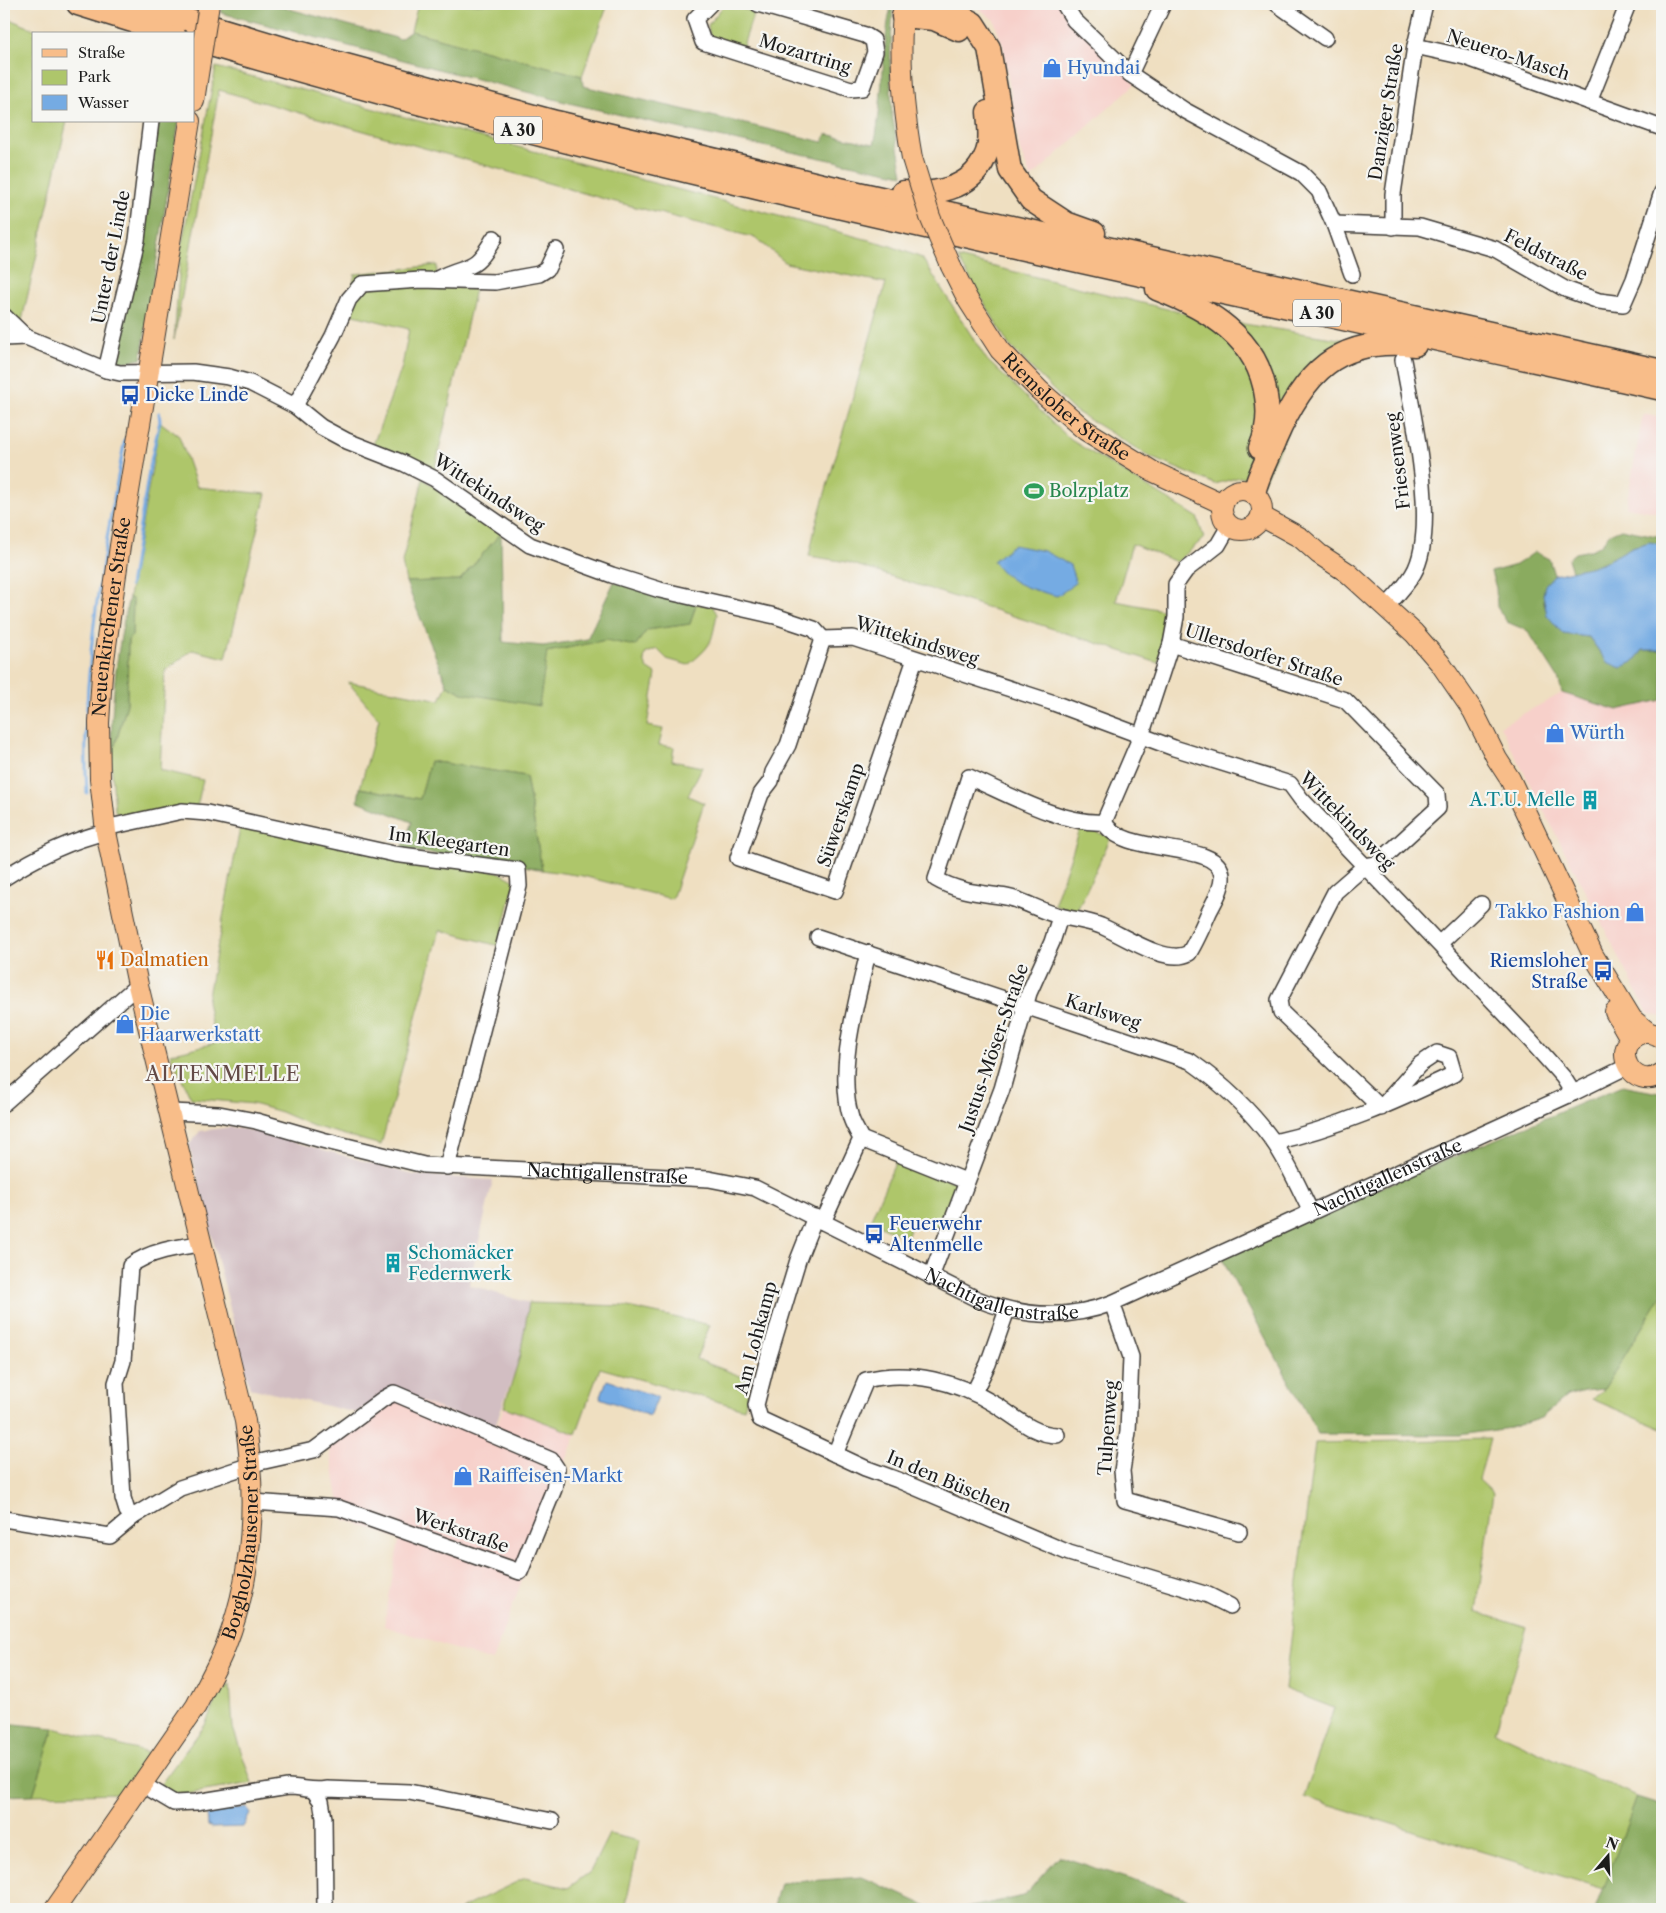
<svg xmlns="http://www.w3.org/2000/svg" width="1666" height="1913" font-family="'Libre Caslon Text',serif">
  <rect width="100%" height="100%" fill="#f6f6f2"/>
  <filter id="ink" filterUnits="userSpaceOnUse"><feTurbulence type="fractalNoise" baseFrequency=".02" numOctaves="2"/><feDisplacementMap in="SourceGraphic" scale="10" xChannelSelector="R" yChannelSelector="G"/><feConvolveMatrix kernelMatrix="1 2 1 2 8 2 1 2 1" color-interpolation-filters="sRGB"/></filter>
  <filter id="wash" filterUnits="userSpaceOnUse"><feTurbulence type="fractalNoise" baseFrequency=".0096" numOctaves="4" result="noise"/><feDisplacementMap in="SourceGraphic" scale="20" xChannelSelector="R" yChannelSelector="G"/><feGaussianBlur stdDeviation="1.12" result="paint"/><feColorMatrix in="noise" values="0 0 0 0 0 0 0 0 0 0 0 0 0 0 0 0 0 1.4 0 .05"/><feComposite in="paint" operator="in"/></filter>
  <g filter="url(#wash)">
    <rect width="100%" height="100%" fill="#efdfc1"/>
    <g fill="#f7d0ca">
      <path d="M 973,4 L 1059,4 L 1135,84 L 1031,178 L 1020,151 L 1003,46 L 994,20 Z"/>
      <path d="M 1643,414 L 1662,418 L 1662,513 L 1626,507 Z"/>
      <path d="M 1562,693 L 1617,710 L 1662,700 L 1662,1017 L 1648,1013 L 1500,726 Z"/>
      <path d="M 401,1394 L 495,1431 L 504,1407 L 576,1434 L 492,1661 L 384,1626 L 399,1539 L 336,1516 L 338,1498 L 329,1446 Z"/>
    </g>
    <path fill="#d2bec2" d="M 231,1127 L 259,1132 L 414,1175 L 493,1180 L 469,1285 L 529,1303 L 520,1356 L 494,1429 L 390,1390 L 357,1413 L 250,1388 L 189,1145 L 200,1131 Z"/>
    <g fill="#aec66b" stroke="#657144">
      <path d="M 418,4 L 608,4 L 582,76 L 411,31 Z"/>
      <path d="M 725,4 L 754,12 L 742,49 L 710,39 L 708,25 Z"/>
      <path d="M 4,17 L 46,34 L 34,34 L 34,121 L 67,121 L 21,325 L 4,312 Z"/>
      <path d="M 216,67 L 888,245 L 922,258 L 987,360 L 1071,440 L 1197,517 L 1204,538 L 1177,562 L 1132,544 L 1116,601 L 1162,610 L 1167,618 L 1158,663 L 847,562 L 809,556 L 815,528 L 886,283 L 786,263 L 756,238 L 608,200 L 219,90 L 174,340 L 181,249 Z"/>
      <path d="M 958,258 L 1200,317 L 1395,348 L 1347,356 L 1311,382 L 1263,483 L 1240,477 L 1215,484 L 1152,458 L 1072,409 L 1009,345 Z"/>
      <path d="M 437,265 L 436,287 L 475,289 L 434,473 L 373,445 L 402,367 L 409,329 L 346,313 L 355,274 Z"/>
      <path d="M 160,422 L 179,436 L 197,487 L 266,494 L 226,658 L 192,650 L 165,671 L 160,770 L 203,780 L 197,807 L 128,819 L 115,811 L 111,759 L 127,704 L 128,640 L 132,636 L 133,600 L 129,597 Z"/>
      <path d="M 423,479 L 501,533 L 460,580 L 406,582 L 402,562 Z"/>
      <path d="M 696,604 L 712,606 L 717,614 C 711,645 712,645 688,665 L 667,659 L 657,649 L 645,654 L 644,661 L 647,668 L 656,674 L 647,726 L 663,729 L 659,745 L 674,747 L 672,761 L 702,767 L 688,796 L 704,803 L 672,899 L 583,876 L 542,870 L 526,776 L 430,761 L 420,799 L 360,788 L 379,719 L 348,682 L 440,700 L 447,685 L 463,693 L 547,652 L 606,640 L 635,646 L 647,630 L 690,624 Z"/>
      <path d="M 241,823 L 499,872 L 515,881 L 499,946 L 440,930 L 381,1145 L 313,1126 L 281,1112 L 253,1104 L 191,1098 L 170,1054 L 215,1043 L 207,1001 Z"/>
      <path d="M 1081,827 L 1111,837 L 1076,913 L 1054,905 Z"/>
      <path d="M 896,1161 L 957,1183 L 936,1230 L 913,1220 L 907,1238 L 870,1221 Z"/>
      <path d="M 1662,1295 L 1662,1429 L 1592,1399 L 1604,1389 Z"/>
      <path d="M 529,1303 L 623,1306 L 710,1325 L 696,1359 L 751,1380 L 744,1409 L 600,1368 L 576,1434 L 504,1407 L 520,1356 Z"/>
      <path d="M 1490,1439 L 1479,1480 L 1493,1493 L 1476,1612 L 1527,1628 L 1495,1732 L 1637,1797 L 1604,1889 L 1304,1797 L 1334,1708 L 1285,1689 L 1315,1443 Z"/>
      <path d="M 230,1685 L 233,1728 L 252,1783 L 175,1796 L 160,1785 L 205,1725 L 219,1692 Z"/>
      <path d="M 54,1728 L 148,1753 L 123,1793 L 33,1795 Z"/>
      <path d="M 609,1834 L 639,1841 L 625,1909 L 460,1909 L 525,1878 L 568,1888 L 590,1872 Z"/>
    </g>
    <g fill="#8aab5f" stroke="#53643e">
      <path d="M 224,4 L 271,4 L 400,39 L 411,31 L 582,76 L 583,86 L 823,142 L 826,134 L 874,144 C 882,117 884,15 893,4 L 890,63 L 892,115 L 903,175 L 695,132 L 573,104 L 221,13 Z"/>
      <path d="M 160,121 L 179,121 L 141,359 L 112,364 C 125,309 142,253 150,197 C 154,171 152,147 160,121 Z"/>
      <path d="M 1621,529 L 1662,537 L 1662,545 C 1636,538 1625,554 1603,563 C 1594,567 1582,569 1572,571 L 1568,559 L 1575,553 L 1591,550 L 1602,544 L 1609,534 Z"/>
      <path d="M 501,533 L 503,642 L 543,646 L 587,639 L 614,582 L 696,604 L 690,624 L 647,630 L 635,646 L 606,640 L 547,652 L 539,706 L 463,693 L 447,685 L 406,582 L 460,580 Z"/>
      <path d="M 1535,552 L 1549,559 L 1554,575 C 1534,598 1546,614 1563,634 L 1589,637 L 1607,662 L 1633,662 L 1643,650 L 1662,650 L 1662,700 L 1617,710 L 1562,693 L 1558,678 L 1528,631 L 1507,622 L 1497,607 L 1496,588 L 1491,572 L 1516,565 Z"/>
      <path d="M 129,597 L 133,600 L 132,636 L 128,640 L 127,704 L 111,759 C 111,704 116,651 129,597 Z"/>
      <path d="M 430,761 L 526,776 L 542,870 L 503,861 L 401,850 L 412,822 L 358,801 L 360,788 L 420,799 Z"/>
      <path d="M 1622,1086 L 1659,1093 L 1662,1097 L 1662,1295 L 1604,1389 L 1584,1391 L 1567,1396 L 1541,1418 L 1510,1428 L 1459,1435 L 1318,1434 L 1220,1255 Z"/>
      <path d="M 4,1723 L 54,1728 L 33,1795 L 4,1796 Z"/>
      <path d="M 1637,1797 L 1662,1805 L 1662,1909 L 1596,1909 Z"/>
      <path d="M 1059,1856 L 1220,1909 L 961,1909 L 1024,1896 Z"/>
      <path d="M 862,1877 L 934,1909 L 773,1909 L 780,1883 Z"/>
    </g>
    <g fill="#75abe3" stroke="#486480">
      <path d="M 1650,542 L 1662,545 L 1662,650 L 1643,650 L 1633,662 L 1621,668 L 1607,662 L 1589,637 L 1563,634 L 1547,615 L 1543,595 L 1545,585 L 1554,575 L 1602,564 L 1632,547 Z"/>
      <path d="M 1013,545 L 1044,551 L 1070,565 L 1076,583 L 1057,596 C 1030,589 1010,585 993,561 Z"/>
      <path d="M 607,1380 L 658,1397 L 650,1416 L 600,1398 Z"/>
      <path d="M 247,1807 L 250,1814 L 243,1827 L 212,1828 L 208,1826 L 207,1815 L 210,1812 Z"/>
    </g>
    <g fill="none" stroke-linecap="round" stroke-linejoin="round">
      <g stroke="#75abe3" stroke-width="3">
        <path d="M 130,586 L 150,465 L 160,421 L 159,413"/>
        <path d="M 87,793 C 80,674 103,556 125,439"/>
      </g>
    </g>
  </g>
  <g filter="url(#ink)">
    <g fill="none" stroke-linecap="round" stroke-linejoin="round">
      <defs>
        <g id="minor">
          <path d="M 710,4 L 695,19 L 703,42 L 851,89 L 862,88 L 875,52 L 873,40 L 865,35 L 758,4"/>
          <path d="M 1064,4 L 1074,20 L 1130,74 L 1184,110 L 1301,173 L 1319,191 L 1334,224 L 1352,274"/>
          <path d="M 1277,4 L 1325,38"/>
          <path d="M 1415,46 L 1465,57 L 1662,128"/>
          <path d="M 1130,74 L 1163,4"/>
          <path d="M 1589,102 L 1628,4"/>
          <path d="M 1334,224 L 1420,227 L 1495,249 L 1565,289 L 1599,301 L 1623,304 L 1634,279 L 1662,192"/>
          <path d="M 1393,227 L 1393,194 L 1415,46 L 1425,4"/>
          <path d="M 437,279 C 469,262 473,275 494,238"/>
          <path d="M 4,316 L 26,337 L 106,370 L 120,373 L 193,372 L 229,377 L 250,383 L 295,406 L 321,427 L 347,441 L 403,463 L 435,479 L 530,545 L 612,575 L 660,590 L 775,616 L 814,629 L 823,639 L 853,638 L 1051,702 L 1174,748 L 1290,784 L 1301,799 L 1531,1041 L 1563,1077 L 1573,1093"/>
          <path d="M 4,338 L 26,337"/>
          <path d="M 106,370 L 137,240 L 151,121"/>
          <path d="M 295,406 L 333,336 L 349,299 L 362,284 L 421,280 L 495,282 L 539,274 L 547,269 L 556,250"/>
          <path d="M 1386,607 C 1395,597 1406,586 1413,574 C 1440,530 1412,410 1403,360"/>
          <path d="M 823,639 L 788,745 L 773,772 L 771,781 L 761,794 L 738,858 L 835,891 L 915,659"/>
          <path d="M 1171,644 L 1345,700 L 1437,794 L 1438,808 L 1377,864 L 1365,866 L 1335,892 L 1279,1000 L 1281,1012 L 1381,1108 L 1419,1065 L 1437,1053 L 1449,1057 L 1454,1074 C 1395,1102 1337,1128 1274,1142"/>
          <path d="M 969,777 C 1008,794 1062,825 1104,822 C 1123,858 1220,839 1222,876 C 1223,888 1214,902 1209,912 C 1203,926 1197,940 1189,953 C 1167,966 1123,935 1101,926 C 1085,920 1075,920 1060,916 C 1041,912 1024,900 1006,897 C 981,893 958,892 936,879 Z"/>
          <path d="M 1104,822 L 1141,736 L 1171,644 L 1176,617 L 1176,584 L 1186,570 L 1218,545 L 1229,526"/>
          <path d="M 105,828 L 182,811 L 207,813 L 394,854 L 518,870 L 519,886 L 447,1167"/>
          <path d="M 4,878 C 36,857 68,841 106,832"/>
          <path d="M 818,937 L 1190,1061 C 1220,1082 1251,1111 1273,1141 C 1288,1162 1299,1188 1311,1212"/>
          <path d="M 1440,943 L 1481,904"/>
          <path d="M 4,1103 L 138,985"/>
          <path id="s1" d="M 170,1112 L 219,1114 L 256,1121 L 322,1140 L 424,1165 L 709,1179 L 755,1188 L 977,1299 C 1021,1317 1067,1320 1112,1303 L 1573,1093 L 1628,1066"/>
          <path d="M 861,1139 L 966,1181"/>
          <path d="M 815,1217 L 798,1260 L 766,1366 L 756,1405 L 760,1419 L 865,1468 L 898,1480 L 1069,1553 L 1208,1595 L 1230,1606"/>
          <path d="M 823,1222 L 861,1139 C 858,1132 853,1125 851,1118 C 836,1070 857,1000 868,953"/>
          <path d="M 931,1277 L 1002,1089 L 1029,993 L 1052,942 L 1060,917"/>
          <path d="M 1112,1303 L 1131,1357 L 1128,1432 L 1122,1471 L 1125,1500 L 1239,1532"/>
          <path d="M 974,1392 L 988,1364 L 1007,1310"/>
          <path d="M 835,1454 L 866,1380 C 910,1369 958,1382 996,1405 C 1014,1416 1034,1435 1057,1435"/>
          <path d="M 134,1516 L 127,1511 L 123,1498 L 116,1383 L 123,1361 L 130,1266 C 149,1251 178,1247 201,1244"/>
          <path d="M 4,1519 L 110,1536 L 134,1516 L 180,1488 L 260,1462 L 314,1450 L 383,1399 L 394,1393 L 551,1460 L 557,1469 L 554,1489 L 520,1572 L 339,1508 L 253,1502"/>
          <path d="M 142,1784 L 174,1803 L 196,1802 L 288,1787 C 303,1787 312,1792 327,1789 L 409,1792 L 552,1821"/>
          <path d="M 314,1791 L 321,1801 L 324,1818 L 325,1909"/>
        </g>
        <g id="major">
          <path d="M 904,4 C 898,55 903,107 912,158"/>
          <path d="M 194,101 L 197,81"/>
          <path id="s2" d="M 951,266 L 968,300 L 1000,350 L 1039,390 L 1085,430 L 1152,471 L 1223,504"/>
          <circle cx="1242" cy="510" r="20"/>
          <path d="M 1261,516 L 1301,538 L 1319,554 L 1348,573 L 1414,633 L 1440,663 L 1473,711 L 1497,759 L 1510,779 L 1593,955 L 1632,1019 L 1649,1033"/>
          <path d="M 1615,1012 L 1631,1040"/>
          <path d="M 1662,1038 C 1656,1034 1648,1031 1640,1034 C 1608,1046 1633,1094 1662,1073"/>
          <path id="s3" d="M 55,1909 L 196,1706 C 206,1686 218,1666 226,1645 C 254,1573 257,1497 245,1421 L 138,985 L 106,832 L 100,779 L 99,723 L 102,674 L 120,546 L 190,121"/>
        </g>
        <g id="highway">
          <path d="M 78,4 L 174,34"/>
          <path d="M 137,4 L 283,48 L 556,122 L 822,185 L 1662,371"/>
          <path d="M 937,4 L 973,23 L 989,48 L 1010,170 L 1031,200 L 1066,223 L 1094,233"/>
          <path d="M 903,16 L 934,19 L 959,30"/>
          <path d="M 194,40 C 676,183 1171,279 1662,389"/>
          <path d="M 903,192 C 934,195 971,190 985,157 C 992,143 989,126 988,112"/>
          <path d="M 1157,289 C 1208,309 1258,337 1266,396 C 1269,413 1267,432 1260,448"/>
          <path d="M 1254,493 C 1258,475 1268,458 1275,440 C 1304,373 1337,336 1415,345"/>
        </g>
      </defs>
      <use href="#minor" stroke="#3c3935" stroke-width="18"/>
      <use href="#major" stroke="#3c3935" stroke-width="22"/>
      <use href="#highway" stroke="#3c3935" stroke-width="25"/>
      <use href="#minor" stroke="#fff" stroke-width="15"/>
      <use href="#major" stroke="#f8bd89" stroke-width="20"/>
      <use href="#highway" stroke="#f8bd89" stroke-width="22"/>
      <defs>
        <g id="major-bridge">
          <path d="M 197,81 L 209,4"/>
          <path d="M 912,158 L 930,217 L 951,266"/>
        </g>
      </defs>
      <use href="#major-bridge" stroke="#3c3935" stroke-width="22" stroke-linecap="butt"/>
      <use href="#major-bridge" stroke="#f8bd89" stroke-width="20"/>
    </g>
  </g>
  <defs>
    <symbol id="shop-bare" viewBox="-9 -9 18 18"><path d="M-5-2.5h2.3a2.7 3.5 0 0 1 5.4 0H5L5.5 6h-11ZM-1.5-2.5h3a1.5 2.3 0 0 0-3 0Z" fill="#3f7fe0" stroke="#f6f6f2" stroke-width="2.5" paint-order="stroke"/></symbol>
    <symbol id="bus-bare" viewBox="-9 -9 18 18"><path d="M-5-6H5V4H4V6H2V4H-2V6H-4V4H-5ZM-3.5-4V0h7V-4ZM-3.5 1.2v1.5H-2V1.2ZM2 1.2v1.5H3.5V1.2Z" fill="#1a4fb4" stroke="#f6f6f2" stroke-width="2.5" paint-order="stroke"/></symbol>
    <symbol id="stadium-bare" viewBox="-9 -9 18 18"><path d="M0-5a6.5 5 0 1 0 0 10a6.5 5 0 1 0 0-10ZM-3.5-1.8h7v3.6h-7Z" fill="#2e9e5b" stroke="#f6f6f2" stroke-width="2.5" paint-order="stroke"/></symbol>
    <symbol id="building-bare" viewBox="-9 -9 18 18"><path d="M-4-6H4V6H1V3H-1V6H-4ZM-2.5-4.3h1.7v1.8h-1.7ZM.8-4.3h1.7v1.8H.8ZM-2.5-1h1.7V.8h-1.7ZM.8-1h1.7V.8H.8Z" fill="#0f9aa8" stroke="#f6f6f2" stroke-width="2.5" paint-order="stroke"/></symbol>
    <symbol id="restaurant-bare" viewBox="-9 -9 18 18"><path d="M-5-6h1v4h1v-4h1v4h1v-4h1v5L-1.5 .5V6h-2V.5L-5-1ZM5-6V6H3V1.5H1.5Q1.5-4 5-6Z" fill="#e8710a" stroke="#f6f6f2" stroke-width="2.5" paint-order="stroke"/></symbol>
  </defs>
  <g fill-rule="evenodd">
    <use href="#shop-bare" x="1038" y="54" width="28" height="28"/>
    <use href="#bus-bare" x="116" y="381" width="28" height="28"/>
    <use href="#stadium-bare" x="1020" y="477" width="28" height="28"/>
    <use href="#shop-bare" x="1541" y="719" width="28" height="28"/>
    <use href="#building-bare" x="1576" y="786" width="28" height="28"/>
    <use href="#shop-bare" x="1621" y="898" width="28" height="28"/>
    <use href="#restaurant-bare" x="91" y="946" width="28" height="28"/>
    <use href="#bus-bare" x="1589" y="957" width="28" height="28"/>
    <use href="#shop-bare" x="111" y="1010" width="28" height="28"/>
    <use href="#bus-bare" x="860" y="1220" width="28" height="28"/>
    <use href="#building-bare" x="379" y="1249" width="28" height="28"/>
    <use href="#shop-bare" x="449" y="1462" width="28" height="28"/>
  </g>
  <g text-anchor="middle" stroke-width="4.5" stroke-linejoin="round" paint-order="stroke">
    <g fill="#f6f6f2" stroke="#5d5d5c" stroke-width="1">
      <rect x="494" y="116.5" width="48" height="27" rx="4"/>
      <rect x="1293" y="299.5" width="48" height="27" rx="4"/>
    </g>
    <g font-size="16" font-weight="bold" fill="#1c1c1c">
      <text x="518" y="136">A 30</text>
      <text x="1317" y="319">A 30</text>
    </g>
    <g font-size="18" fill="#1c1c1c" stroke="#f6f6f2">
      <text transform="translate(805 54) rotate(17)" y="6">Mozartring</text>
      <text transform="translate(1508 55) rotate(18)" y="6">Neuero-Masch</text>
      <text transform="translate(1386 112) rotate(-81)" y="6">Danziger Straße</text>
      <text transform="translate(1546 255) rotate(27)" y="6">Feldstraße</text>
      <text transform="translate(111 257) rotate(-79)" y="6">Unter der Linde</text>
      <text dy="6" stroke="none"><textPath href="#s2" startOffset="185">Riemsloher Straße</textPath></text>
      <text transform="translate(1398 461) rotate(-97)" y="6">Friesenweg</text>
      <text transform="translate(489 493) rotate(33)" y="6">Wittekindsweg</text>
      <text dy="6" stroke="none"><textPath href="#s3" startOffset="1364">Neuenkirchener Straße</textPath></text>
      <text transform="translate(917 641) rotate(17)" y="6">Wittekindsweg</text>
      <text transform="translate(1264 655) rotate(18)" y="6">Ullersdorfer Straße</text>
      <text transform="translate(841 815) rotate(-71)" y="6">Süwerskamp</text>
      <text transform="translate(1347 821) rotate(46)" y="6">Wittekindsweg</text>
      <text transform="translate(449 842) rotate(8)" y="6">Im Kleegarten</text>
      <text transform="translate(1103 1012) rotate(18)" y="6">Karlsweg</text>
      <text transform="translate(994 1048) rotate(-71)" y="6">Justus-Möser-Straße</text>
      <text dy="6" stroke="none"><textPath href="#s1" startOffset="444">Nachtigallenstraße</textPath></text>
      <text dy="6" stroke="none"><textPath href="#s1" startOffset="1282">Nachtigallenstraße</textPath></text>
      <text dy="6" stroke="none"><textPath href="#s1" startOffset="864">Nachtigallenstraße</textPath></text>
      <text transform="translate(756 1338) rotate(-75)" y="6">Am Lohkamp</text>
      <text transform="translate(1108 1428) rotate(-86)" y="6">Tulpenweg</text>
      <text transform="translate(949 1482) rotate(23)" y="6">In den Büschen</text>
      <text transform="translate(461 1531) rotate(19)" y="6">Werkstraße</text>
      <text dy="6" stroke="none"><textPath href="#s3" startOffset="430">Borgholzhausener Straße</textPath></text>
    </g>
    <g font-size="18" fill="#366cbe" stroke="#f6f6f2" text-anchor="start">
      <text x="1067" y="74">Hyundai</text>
      <text x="1570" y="739">Würth</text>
      <text x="1620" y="918" text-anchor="end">Takko Fashion</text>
      <text x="140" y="1020">Die<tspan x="140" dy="21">Haarwerkstatt</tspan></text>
      <text x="478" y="1482">Raiffeisen-Markt</text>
    </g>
    <g font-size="18" fill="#164399" stroke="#f6f6f2" text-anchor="start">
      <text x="145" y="401">Dicke Linde</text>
      <text x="1588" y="967" text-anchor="end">Riemsloher<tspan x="1588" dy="21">Straße</tspan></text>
      <text x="889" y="1230">Feuerwehr<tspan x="889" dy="21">Altenmelle</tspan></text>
    </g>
    <g font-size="18" fill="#27864d" stroke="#f6f6f2" text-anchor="start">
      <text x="1049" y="497">Bolzplatz</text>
    </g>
    <g font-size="18" fill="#0d838f" stroke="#f6f6f2" text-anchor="end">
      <text x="1575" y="806">A.T.U. Melle</text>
      <text x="408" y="1259" text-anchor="start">Schomäcker<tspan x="408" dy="21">Federnwerk</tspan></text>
    </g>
    <g font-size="18" fill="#c56008" stroke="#f6f6f2" text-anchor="start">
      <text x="120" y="966">Dalmatien</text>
    </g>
    <g font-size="20" letter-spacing="1" fill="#634a47" stroke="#f6f6f2">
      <text x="223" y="1081">ALTENMELLE</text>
    </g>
  </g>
  <rect width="1666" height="1913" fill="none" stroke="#f6f6f2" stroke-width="20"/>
  <rect x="32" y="32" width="162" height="90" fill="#f6f6f2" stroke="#9f9f9c"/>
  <rect x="42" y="49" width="25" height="8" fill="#f8bd89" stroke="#9f9f9c"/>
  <text x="78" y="58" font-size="15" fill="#1c1c1c">Straße</text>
  <rect x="42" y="70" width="25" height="15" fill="#aec66b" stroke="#9f9f9c"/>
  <text x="78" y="82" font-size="15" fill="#1c1c1c">Park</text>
  <rect x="42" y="95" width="25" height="15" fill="#75abe3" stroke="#9f9f9c"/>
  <text x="78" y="108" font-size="15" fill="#1c1c1c">Wasser</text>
  <g transform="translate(1608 1856) rotate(19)" stroke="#f6f6f2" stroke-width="4" paint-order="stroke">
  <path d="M0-4L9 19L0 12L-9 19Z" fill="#1c1c1c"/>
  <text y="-8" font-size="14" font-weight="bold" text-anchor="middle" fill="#1c1c1c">N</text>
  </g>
</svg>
